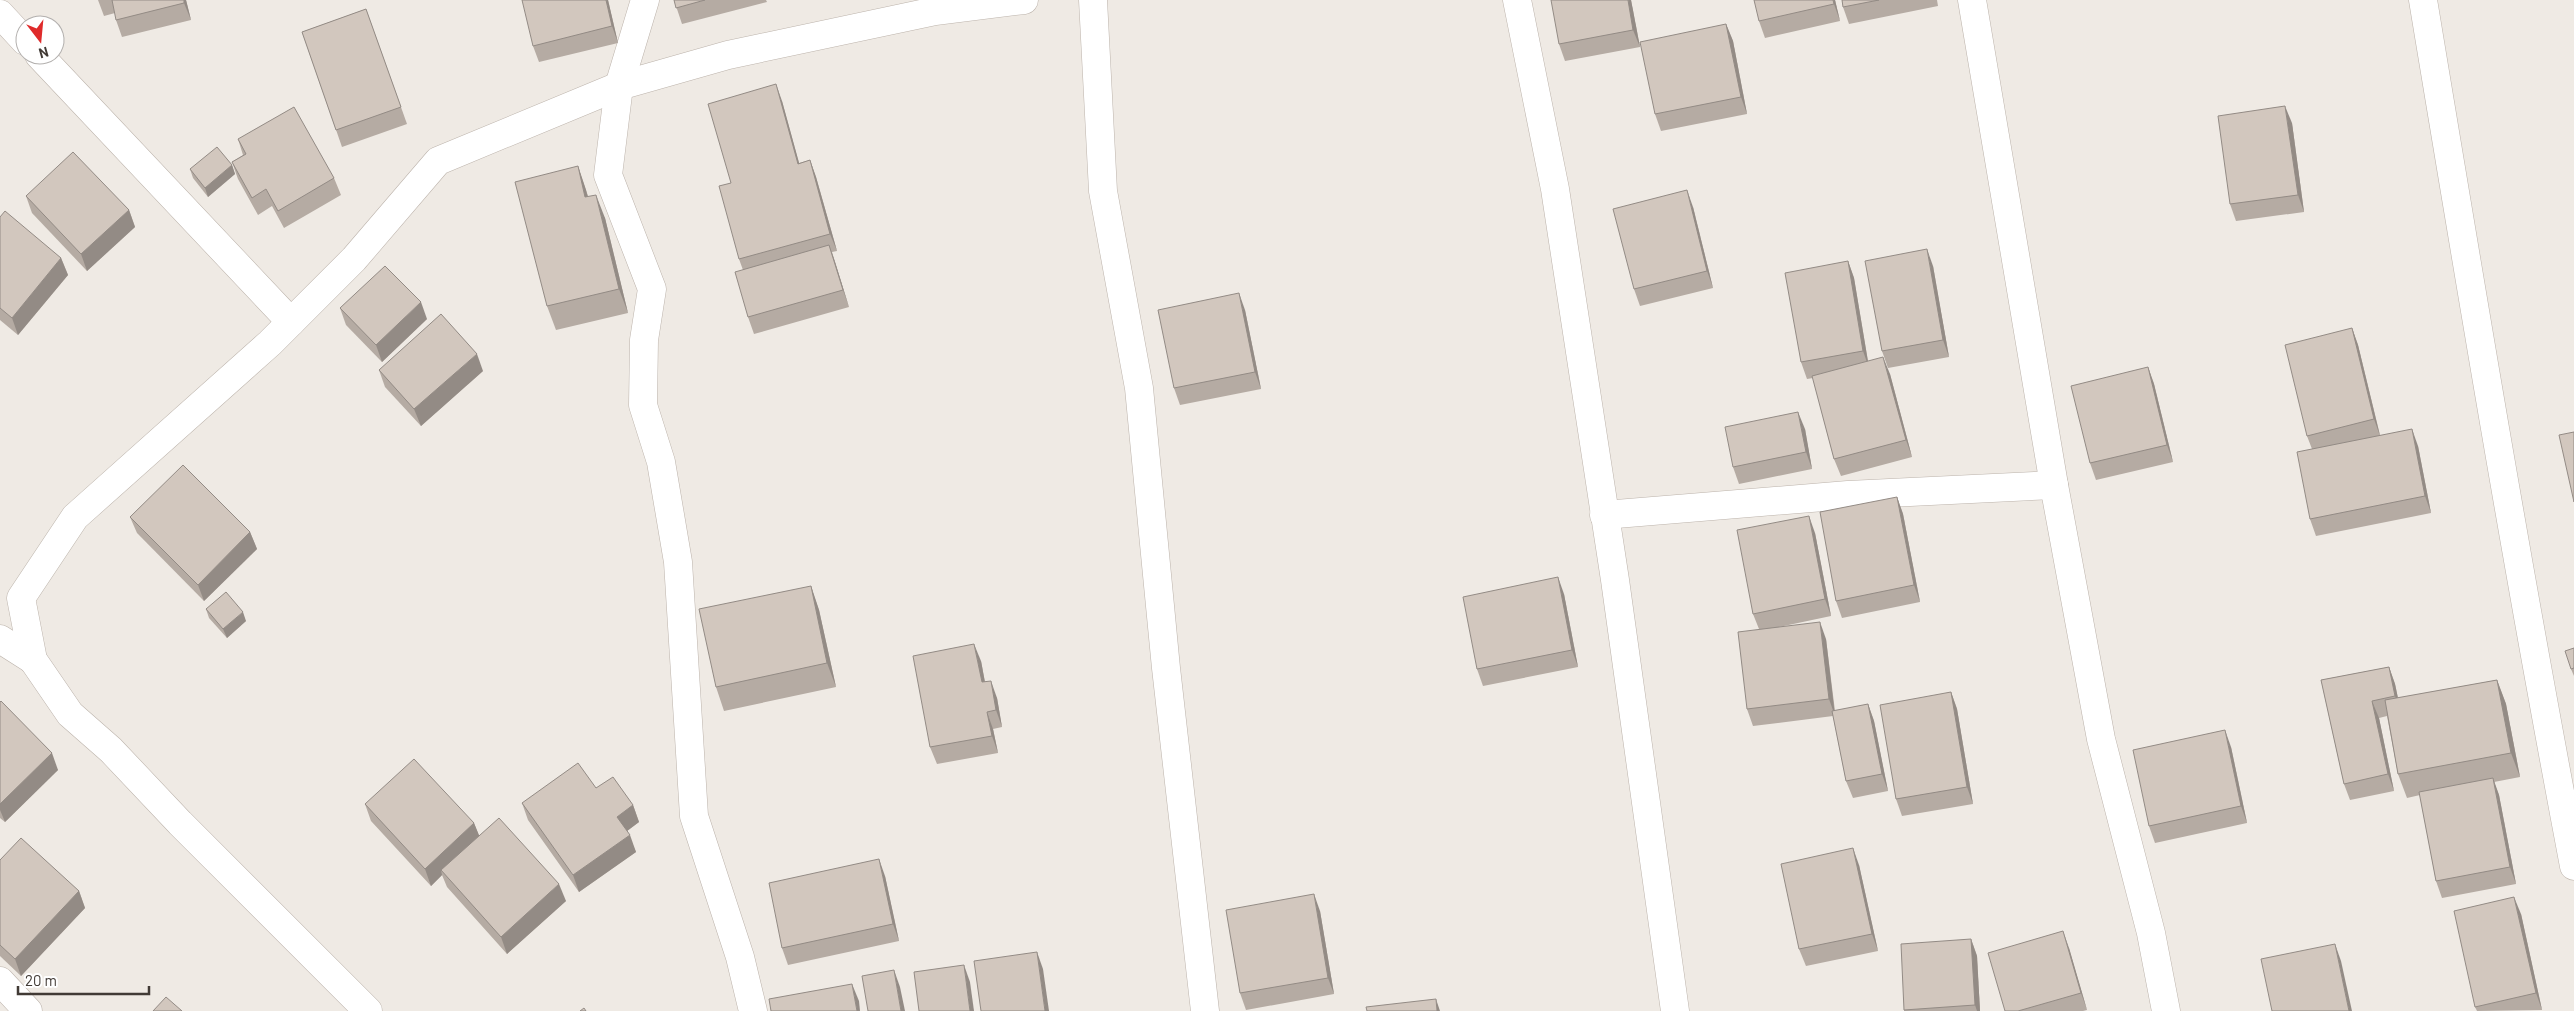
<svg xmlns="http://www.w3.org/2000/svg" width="2574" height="1011" font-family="Barlow,sans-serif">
  <rect width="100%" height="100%" fill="#efeae4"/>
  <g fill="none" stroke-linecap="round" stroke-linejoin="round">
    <defs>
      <g id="street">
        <path d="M 645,0 L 619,86 L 608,175 L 652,289 L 644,340 L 643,405 L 661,462 L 678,562 L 694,816 L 740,957 L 753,1011"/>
        <path d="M 1093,0 L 1103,191 L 1139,388 L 1166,668 L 1205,1011"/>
        <path d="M 1517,0 L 1555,189 L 1615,580 L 1675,1011"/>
        <path d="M 1972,0 L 2054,485 L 2101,739 L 2151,933 L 2166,1011"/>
        <path d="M 2423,0 C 2471,289 2519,578 2574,866"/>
        <path d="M 0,14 L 25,41"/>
        <path d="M 39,55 L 291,322"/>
        <path d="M 1604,515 L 1848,495 L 2054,485"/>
        <path d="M 0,639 L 33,660"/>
        <path d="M 0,981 L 28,1011"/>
        <path d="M 368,1011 L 180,823 L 111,750 L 70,714 L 33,660 L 21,598 L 75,517 L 270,343 L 354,259 L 438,161 L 619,86 L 728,55 L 935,11 L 1024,0"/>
      </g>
    </defs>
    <use href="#street" stroke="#bcb3ab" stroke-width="29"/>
    <use href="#street" stroke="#fff" stroke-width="28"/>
  </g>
  <g fill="#b5aba3">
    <path d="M 98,0 L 186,0 L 191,20 L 122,37 L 116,20 L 115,13 L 104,16 Z"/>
    <path d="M 608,0 L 618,43 L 539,62 L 533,46 Z"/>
    <path d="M 674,0 L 766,0 L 767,2 L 682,24 Z"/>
    <path d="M 1631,0 L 1640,47 L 1565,61 L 1559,44 Z"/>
    <path d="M 1835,0 L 1840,21 L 1765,38 L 1759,21 Z"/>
    <path d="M 1842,0 L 1937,0 L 1938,6 L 1849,24 L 1843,7 Z"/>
    <path d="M 366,9 L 407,124 L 342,147 L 302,32 Z"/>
    <path d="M 1726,24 L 1733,41 L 1747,114 L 1661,131 L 1655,114 Z"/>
    <path d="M 782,101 L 799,163 L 810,160 L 816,177 L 837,251 L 832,252 L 849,307 L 754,334 L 748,317 L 743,270 L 739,259 L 731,183 Z"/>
    <path d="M 2292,123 L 2304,212 L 2236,221 L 2230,204 Z"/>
    <path d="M 238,139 L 334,178 L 341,195 L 284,228 L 272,206 L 258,215 L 238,179 L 232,162 L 243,155 Z"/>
    <path d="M 232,165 L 235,174 L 208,197 L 193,178 L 190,169 Z"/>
    <path d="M 578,166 L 588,196 L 605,218 L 628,313 L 556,330 L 547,306 Z"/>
    <path d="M 26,196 L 129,210 L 135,227 L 87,271 L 32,213 Z"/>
    <path d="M 1693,207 L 1713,288 L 1640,306 L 1634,289 Z"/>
    <path d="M 0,217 L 61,258 L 68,275 L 18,335 L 0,320 Z"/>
    <path d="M 1848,261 L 1854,278 L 1868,361 L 1890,374 L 1912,457 L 1841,476 L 1834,459 L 1813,378 L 1807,379 L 1801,362 Z"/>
    <path d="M 1933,266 L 1949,357 L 1888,368 L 1882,351 Z"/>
    <path d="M 340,308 L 427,319 L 382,362 L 346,325 Z"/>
    <path d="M 1245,310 L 1261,389 L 1180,405 L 1174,388 Z"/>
    <path d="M 2352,328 L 2358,345 L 2380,435 L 2418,446 L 2431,513 L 2316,536 L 2310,519 L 2312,449 L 2307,436 Z"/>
    <path d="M 2148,367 L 2154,384 L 2173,462 L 2096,480 L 2090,463 Z"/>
    <path d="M 379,370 L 483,371 L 421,426 L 385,387 Z"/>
    <path d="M 1805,429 L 1812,469 L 1739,484 L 1733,467 Z"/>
    <path d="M 1897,497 L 1903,514 L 1920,602 L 1842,618 L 1836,601 Z"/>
    <path d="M 130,517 L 250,532 L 257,549 L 204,601 L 137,533 Z"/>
    <path d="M 1815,533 L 1831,616 L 1779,627 L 1826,639 L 1835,711 L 1868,704 L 1874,721 L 1888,791 L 1853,798 L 1846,781 L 1833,716 L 1753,726 L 1747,709 L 1759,629 L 1753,614 Z"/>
    <path d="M 811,586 L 819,610 L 836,687 L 724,711 L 716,687 Z"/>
    <path d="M 1564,594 L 1578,667 L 1483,686 L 1477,669 Z"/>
    <path d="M 206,609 L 246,621 L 227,638 L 209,618 Z"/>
    <path d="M 2574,648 L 2574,676 L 2571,669 Z"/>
    <path d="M 981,661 L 985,682 L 997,698 L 1002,727 L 993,729 L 998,753 L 937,764 L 930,747 Z"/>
    <path d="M 2389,667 L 2395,684 L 2398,698 L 2497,680 L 2506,704 L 2520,777 L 2494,782 L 2499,795 L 2516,884 L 2442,898 L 2436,881 L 2420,795 L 2407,798 L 2398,774 L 2387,716 L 2379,718 L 2394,791 L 2350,800 L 2344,784 L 2321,680 Z"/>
    <path d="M 1951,692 L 1957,709 L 1973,804 L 1902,816 L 1896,799 Z"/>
    <path d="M 0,702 L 58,770 L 5,822 L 0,818 Z"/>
    <path d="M 2231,747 L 2247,823 L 2155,843 L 2149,826 Z"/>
    <path d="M 596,788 L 633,805 L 639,822 L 627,831 L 636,852 L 579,892 L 528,820 L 522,803 Z"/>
    <path d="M 365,804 L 474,823 L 479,836 L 566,901 L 507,954 L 447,887 L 442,875 L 431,886 L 371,821 Z"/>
    <path d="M 0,860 L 79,891 L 85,908 L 21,976 L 0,956 Z"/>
    <path d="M 1859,865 L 1878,951 L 1806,966 L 1799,949 Z"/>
    <path d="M 885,876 L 899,941 L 788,965 L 782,948 Z"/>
    <path d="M 1320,911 L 1334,994 L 1246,1010 L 1240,993 Z"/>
    <path d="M 2521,914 L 2542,1010 L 2477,1011 L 2475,1007 Z"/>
    <path d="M 1971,939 L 1977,956 L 1980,1011 L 1904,1011 L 1904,1010 Z"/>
    <path d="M 2069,948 L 2087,1010 L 2083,1011 L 2005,1011 Z"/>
  </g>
  <g fill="#938b85">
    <path d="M 184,0 L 186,0 L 191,20 L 184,3 Z"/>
    <path d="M 606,0 L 608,0 L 618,43 L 612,26 Z"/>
    <path d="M 1628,0 L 1631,0 L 1640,47 L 1633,30 Z"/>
    <path d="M 1833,0 L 1835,0 L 1840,21 L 1834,4 Z"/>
    <path d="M 1726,24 L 1733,41 L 1747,114 L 1741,97 Z"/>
    <path d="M 776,84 L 782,101 L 804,181 L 798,164 Z"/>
    <path d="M 2285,106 L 2292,123 L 2304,212 L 2298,195 Z"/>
    <path d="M 810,160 L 816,177 L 837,251 L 830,234 Z"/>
    <path d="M 232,165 L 235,174 L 208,197 L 205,188 Z"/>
    <path d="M 578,166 L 586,190 L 594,221 L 585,197 Z"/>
    <path d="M 1687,190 L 1693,207 L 1713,288 L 1707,271 Z"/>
    <path d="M 596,195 L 605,218 L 628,313 L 619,289 Z"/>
    <path d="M 129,210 L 135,227 L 87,271 L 81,254 Z"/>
    <path d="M 829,245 L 835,262 L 849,307 L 843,290 Z"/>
    <path d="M 1927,249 L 1933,266 L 1949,357 L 1943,340 Z"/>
    <path d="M 61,258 L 68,275 L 18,335 L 12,318 Z"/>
    <path d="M 1848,261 L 1854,278 L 1869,368 L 1863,351 Z"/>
    <path d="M 1239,293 L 1245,310 L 1261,389 L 1255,372 Z"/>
    <path d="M 421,302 L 427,319 L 382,362 L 376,345 Z"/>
    <path d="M 2352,328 L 2358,345 L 2380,436 L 2374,419 Z"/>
    <path d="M 477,354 L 483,371 L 421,426 L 414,409 Z"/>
    <path d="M 1883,357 L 1890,374 L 1912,457 L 1906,440 Z"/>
    <path d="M 2148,367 L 2154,384 L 2173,462 L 2167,445 Z"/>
    <path d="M 1798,412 L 1805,429 L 1812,469 L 1806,452 Z"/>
    <path d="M 2412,429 L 2418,446 L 2431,513 L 2425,496 Z"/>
    <path d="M 1897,497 L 1903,514 L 1920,602 L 1914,585 Z"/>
    <path d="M 1809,516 L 1815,533 L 1831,616 L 1825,599 Z"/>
    <path d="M 250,532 L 257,549 L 204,601 L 198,585 Z"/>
    <path d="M 1558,577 L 1564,594 L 1578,667 L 1572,650 Z"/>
    <path d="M 811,586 L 819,610 L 836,687 L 827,663 Z"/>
    <path d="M 243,612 L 246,621 L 227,638 L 223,629 Z"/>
    <path d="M 1820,622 L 1826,639 L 1835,716 L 1829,699 Z"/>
    <path d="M 974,644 L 981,661 L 988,699 L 982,682 Z"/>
    <path d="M 2389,667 L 2395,684 L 2401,713 L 2395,696 Z"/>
    <path d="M 2497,680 L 2506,704 L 2520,777 L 2511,753 Z"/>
    <path d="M 991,681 L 997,698 L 1002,727 L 996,710 Z"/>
    <path d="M 1951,692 L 1957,709 L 1973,804 L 1967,787 Z"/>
    <path d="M 2372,701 L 2379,718 L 2394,791 L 2388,774 Z"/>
    <path d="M 1868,704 L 1874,721 L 1888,791 L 1882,774 Z"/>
    <path d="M 987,712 L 993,729 L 998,753 L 992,736 Z"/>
    <path d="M 2225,730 L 2231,747 L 2247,823 L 2241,806 Z"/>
    <path d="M 52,753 L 58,770 L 5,822 L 0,810 L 0,804 Z"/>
    <path d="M 2493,778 L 2499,795 L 2516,884 L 2510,867 Z"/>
    <path d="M 633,805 L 639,822 L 623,834 L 617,817 Z"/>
    <path d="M 474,823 L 481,840 L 441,870 L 442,875 L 431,886 L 425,869 Z"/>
    <path d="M 630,835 L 636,852 L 579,892 L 573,875 Z"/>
    <path d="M 1853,848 L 1859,865 L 1878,951 L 1872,934 Z"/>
    <path d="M 879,859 L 885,876 L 899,941 L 893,924 Z"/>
    <path d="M 559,884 L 566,901 L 507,954 L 501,937 Z"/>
    <path d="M 79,891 L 85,908 L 21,976 L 15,959 Z"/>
    <path d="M 1314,894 L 1320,911 L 1334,994 L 1328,978 Z"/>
    <path d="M 2514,897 L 2521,914 L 2542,1010 L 2536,993 Z"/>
    <path d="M 2063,931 L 2069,948 L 2087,1010 L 2081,993 Z"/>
    <path d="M 1971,939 L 1977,956 L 1980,1011 L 1977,1011 L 1975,1005 Z"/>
    <path d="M 2335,944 L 2341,961 L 2352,1011 L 2349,1011 Z"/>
    <path d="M 1037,952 L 1043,969 L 1049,1011 L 1045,1011 Z"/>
    <path d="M 964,965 L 970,982 L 974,1011 L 970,1011 Z"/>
    <path d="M 894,970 L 900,987 L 905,1011 L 901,1011 Z"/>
    <path d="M 852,984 L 859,1001 L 860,1011 L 857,1011 Z"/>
    <path d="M 1436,999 L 1440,1011 L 1437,1011 Z"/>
  </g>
  <g fill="#d2c7be" stroke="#938b85">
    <path d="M 112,0 L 184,0 L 184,3 L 116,20 Z"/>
    <path d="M 522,0 L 606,0 L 612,26 L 533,46 Z"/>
    <path d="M 674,0 L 705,0 L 676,8 Z"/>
    <path d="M 1551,0 L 1628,0 L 1633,30 L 1559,44 Z"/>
    <path d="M 1754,0 L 1833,0 L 1834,4 L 1759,21 Z"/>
    <path d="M 1842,0 L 1879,0 L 1843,7 Z"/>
    <path d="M 366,9 L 401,107 L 336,130 L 302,32 Z"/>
    <path d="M 1726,24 L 1741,97 L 1655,114 L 1640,42 Z"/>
    <path d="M 776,84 L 798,164 L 810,160 L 830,234 L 739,259 L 719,186 L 731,183 L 708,104 Z"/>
    <path d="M 2285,106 L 2298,195 L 2230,204 L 2218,116 Z"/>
    <path d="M 294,107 L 334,178 L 278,211 L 266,189 L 252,198 L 232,162 L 246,154 L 238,139 Z"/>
    <path d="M 217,147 L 232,165 L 205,188 L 190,169 Z"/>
    <path d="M 73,152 L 129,210 L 81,254 L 26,196 Z"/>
    <path d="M 578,166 L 585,197 L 596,195 L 619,289 L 547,306 L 515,182 Z"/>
    <path d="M 1687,190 L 1707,271 L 1634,289 L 1613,209 Z"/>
    <path d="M 5,211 L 61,258 L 12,318 L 0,308 L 0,217 Z"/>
    <path d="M 829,245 L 843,290 L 748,317 L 735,272 Z"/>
    <path d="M 1927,249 L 1943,340 L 1882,351 L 1865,261 Z"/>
    <path d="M 1848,261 L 1863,351 L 1801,362 L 1785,273 Z"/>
    <path d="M 385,266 L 421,302 L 376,345 L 340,308 Z"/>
    <path d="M 1239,293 L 1255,372 L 1174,388 L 1158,310 Z"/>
    <path d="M 441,314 L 477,354 L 414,409 L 379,370 Z"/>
    <path d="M 2352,328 L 2374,419 L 2307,436 L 2285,345 Z"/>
    <path d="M 1883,357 L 1906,440 L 1834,459 L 1812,376 Z"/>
    <path d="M 2148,367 L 2167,445 L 2090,463 L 2071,386 Z"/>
    <path d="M 1798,412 L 1806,452 L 1733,467 L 1725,427 Z"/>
    <path d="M 2412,429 L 2425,496 L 2310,519 L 2297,452 Z"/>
    <path d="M 2574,432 L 2574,502 L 2559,435 Z"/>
    <path d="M 183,465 L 250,532 L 198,585 L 130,517 Z"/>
    <path d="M 1897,497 L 1914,585 L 1836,601 L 1820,512 Z"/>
    <path d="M 1809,516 L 1825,599 L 1753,614 L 1737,530 Z"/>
    <path d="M 1558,577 L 1572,650 L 1477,669 L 1463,597 Z"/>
    <path d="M 811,586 L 827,663 L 716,687 L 699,609 Z"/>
    <path d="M 226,592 L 243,612 L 223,629 L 206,609 Z"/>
    <path d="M 1820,622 L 1829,699 L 1747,709 L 1738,632 Z"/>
    <path d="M 974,644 L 982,682 L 991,681 L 996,710 L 987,712 L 992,736 L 930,747 L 913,656 Z"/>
    <path d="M 2574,648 L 2574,668 L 2571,669 L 2565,651 Z"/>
    <path d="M 2389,667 L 2395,696 L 2372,701 L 2388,774 L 2344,784 L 2321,680 Z"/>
    <path d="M 2497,680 L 2511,753 L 2398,774 L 2385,700 Z"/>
    <path d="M 1951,692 L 1967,787 L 1896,799 L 1880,705 Z"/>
    <path d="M 1,701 L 52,753 L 0,804 L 0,702 Z"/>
    <path d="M 1868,704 L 1882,774 L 1846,781 L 1832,711 Z"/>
    <path d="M 2225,730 L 2241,806 L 2149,826 L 2133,750 Z"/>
    <path d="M 414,759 L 474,823 L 425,869 L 365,804 Z"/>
    <path d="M 578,763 L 596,788 L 613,777 L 633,805 L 617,817 L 630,835 L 573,875 L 522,803 Z"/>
    <path d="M 2493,778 L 2510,867 L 2436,881 L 2419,792 Z"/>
    <path d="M 499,818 L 559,884 L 501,937 L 441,870 Z"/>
    <path d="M 21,838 L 79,891 L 15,959 L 0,945 L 0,860 Z"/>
    <path d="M 1853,848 L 1872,934 L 1799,949 L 1781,864 Z"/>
    <path d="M 879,859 L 893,924 L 782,948 L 769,883 Z"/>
    <path d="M 1314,894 L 1328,978 L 1240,993 L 1226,910 Z"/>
    <path d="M 2514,897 L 2536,993 L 2475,1007 L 2454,911 Z"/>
    <path d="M 2063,931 L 2081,993 L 2018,1011 L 2005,1011 L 1988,953 Z"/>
    <path d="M 1971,939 L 1975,1005 L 1904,1010 L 1901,944 Z"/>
    <path d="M 2335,944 L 2349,1011 L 2272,1011 L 2261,959 Z"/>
    <path d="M 1037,952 L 1045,1011 L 981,1011 L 974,961 Z"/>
    <path d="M 964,965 L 970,1011 L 919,1011 L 914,972 Z"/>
    <path d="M 894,970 L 901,1011 L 868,1011 L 862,976 Z"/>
    <path d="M 852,984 L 857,1011 L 771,1011 L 769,999 Z"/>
    <path d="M 166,997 L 182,1011 L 153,1011 Z"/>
    <path d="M 1436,999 L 1437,1011 L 1367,1011 L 1366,1007 Z"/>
    <path d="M 584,1008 L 586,1011 L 580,1011 Z"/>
  </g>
  <g transform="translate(40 40) rotate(164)"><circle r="24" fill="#ffffff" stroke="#b3b0ae"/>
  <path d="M0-4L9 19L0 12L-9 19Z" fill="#df2b2b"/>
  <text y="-8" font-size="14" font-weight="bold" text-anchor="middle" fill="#413a35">N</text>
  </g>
  <path d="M18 986v8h131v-8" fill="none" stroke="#413a35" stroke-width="2.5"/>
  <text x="25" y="986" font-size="15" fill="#413a35" stroke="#ffffff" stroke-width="4" paint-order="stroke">20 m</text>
</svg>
